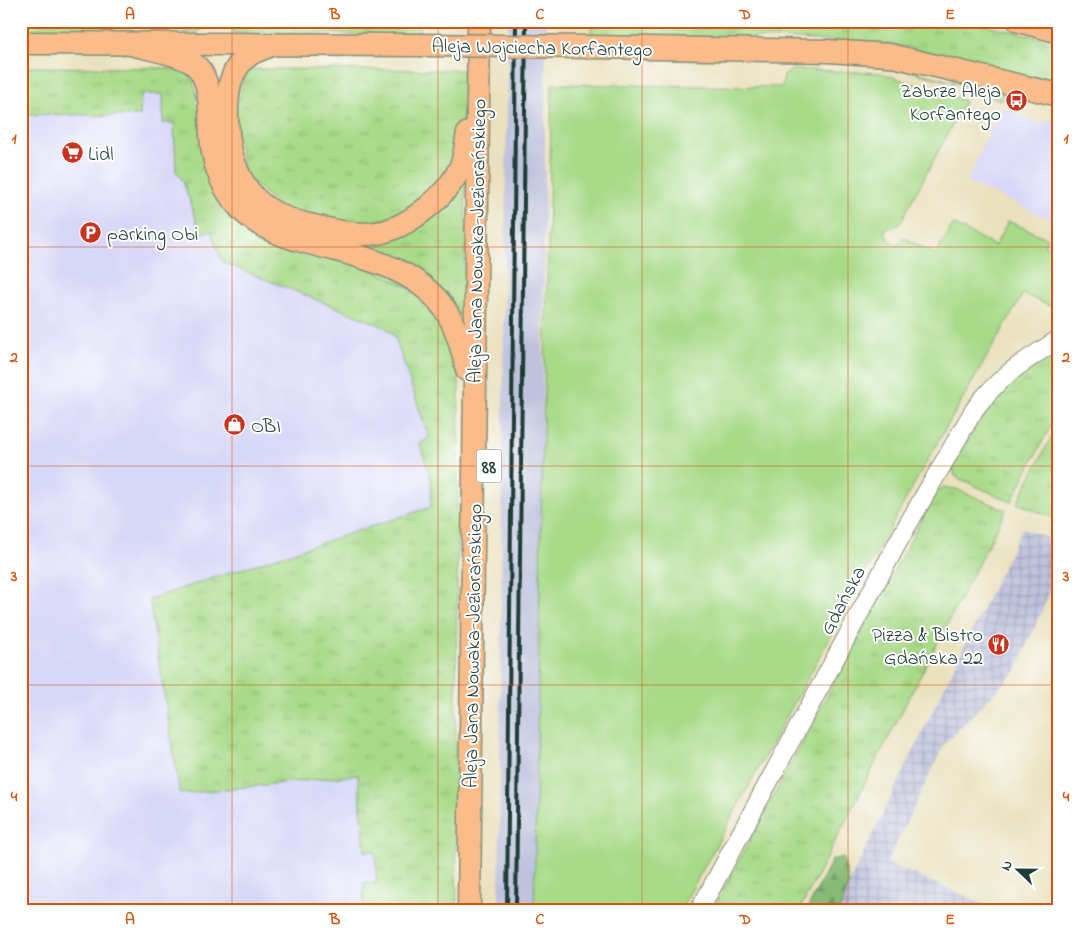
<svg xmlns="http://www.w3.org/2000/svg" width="1080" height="932" font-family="'Indie Flower',sans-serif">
  <defs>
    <pattern id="industrial-grid" width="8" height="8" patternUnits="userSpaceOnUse" patternTransform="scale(1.25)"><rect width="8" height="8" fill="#bfc2dd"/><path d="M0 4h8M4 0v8" fill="none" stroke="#9b9fb4"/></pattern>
    <pattern id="grass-tufts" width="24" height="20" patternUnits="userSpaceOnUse" patternTransform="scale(1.25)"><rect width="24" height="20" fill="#a8da88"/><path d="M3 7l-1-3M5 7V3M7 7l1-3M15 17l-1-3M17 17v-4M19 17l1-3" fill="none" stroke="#90bc76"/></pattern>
    <pattern id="forest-firs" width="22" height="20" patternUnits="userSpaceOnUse" patternTransform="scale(1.25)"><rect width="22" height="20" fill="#86ba74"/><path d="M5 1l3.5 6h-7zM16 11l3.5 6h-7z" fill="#6d9860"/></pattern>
  </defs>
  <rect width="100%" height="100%" fill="#fff"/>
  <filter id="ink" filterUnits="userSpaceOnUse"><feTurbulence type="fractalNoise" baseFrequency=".02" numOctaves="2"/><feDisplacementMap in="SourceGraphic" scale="10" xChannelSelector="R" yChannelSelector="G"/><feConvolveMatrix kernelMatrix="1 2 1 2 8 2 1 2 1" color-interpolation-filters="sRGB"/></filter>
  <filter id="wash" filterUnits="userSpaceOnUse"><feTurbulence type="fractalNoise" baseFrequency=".0096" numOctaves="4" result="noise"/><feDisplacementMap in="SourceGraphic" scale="20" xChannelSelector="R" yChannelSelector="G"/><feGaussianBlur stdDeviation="1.12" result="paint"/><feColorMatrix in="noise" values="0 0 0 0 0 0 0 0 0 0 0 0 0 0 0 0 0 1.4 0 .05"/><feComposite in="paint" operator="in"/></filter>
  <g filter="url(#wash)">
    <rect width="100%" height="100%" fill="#eae1be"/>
    <g fill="#d7d7f8">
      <path d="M 141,94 L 163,94 L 163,123 L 174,123 L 176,171 L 183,181 L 200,233 L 211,230 L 222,262 L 385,327 L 395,337 L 429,438 L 420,444 L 431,480 L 431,507 L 149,599 L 180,794 L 358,775 L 365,851 L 375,850 L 377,884 L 364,883 L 363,911 L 21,911 L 21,114 L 140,116 Z"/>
      <path d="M 1003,108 L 1043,125 L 1046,119 L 1059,122 L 1059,223 L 967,182 L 1000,109 Z"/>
    </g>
    <path fill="url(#industrial-grid)" d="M 1022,528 L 1059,542 L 1059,570 L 1016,671 L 945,743 L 887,863 L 1001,911 L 839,911 L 849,883 Z"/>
    <path fill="#bfc2dd" d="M 508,21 L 546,21 L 542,478 L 534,911 L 499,911 L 502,478 Z"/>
    <g fill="url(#grass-tufts)" stroke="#648c5e">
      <path d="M 21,21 L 201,21 L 203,25 L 201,30 L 196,33 L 21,31 Z"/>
      <path d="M 241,21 L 420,21 L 420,35 L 234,33 L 232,28 Z"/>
      <path d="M 591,21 L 965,21 L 1025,34 L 1059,44 L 1059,85 L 911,48 L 881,43 L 775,38 L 593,36 L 591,34 Z"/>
      <path d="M 21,67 L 181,68 C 193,77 196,85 197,99 L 204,99 L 212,174 L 375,267 L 437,306 L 458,366 L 459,383 L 455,798 L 457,911 L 363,911 L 364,883 L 377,883 L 375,851 L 365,851 L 358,775 L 180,794 L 149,599 L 431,507 L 431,480 L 420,444 L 429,438 L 395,337 L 385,327 L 222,262 L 211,231 L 200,233 L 183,181 L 176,171 L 174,123 L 163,123 L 163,94 L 141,94 L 140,116 L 21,114 Z"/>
      <path d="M 253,69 L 463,70 L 462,129 L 455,161 L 418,207 L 369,227 L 284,212 L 243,172 L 233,99 L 240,99 C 241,88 242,74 253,69 Z"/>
      <path d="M 906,70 L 1003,94 L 1001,100 L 983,95 L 966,86 Z"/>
      <path d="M 466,173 L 464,322 L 451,306 L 266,222 L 241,193 L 360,240 Z"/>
      <path d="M 1059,351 L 1059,410 L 1011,502 L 956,477 L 952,469 L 953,464 L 985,413 L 1005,388 L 1017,378 Z"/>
      <path d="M 1059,422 L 1059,520 L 1017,503 Z"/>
      <path d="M 944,487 L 956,489 L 1006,510 L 799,911 L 712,911 L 933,498 L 937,491 Z"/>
    </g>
    <path fill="url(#forest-firs)" stroke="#527c54" d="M 843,857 L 849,883 L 839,911 L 806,911 L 832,860 Z"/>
    <path fill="#a8da88" stroke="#648c5e" d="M 792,69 L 881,73 L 965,101 L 899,225 L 885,229 C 886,238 890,241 898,245 L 903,237 L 936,254 L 953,224 L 995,246 L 1008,221 L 1047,238 L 1044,245 L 1059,252 L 1059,310 L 1023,294 L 923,468 L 680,911 L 534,911 L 542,478 L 552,84 L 782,87 L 784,76 Z"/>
  </g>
  <g filter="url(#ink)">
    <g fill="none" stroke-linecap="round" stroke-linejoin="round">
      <defs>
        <path id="minor" d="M 699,911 L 904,531 L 974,410 C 1000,375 1023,362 1059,339"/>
        <g id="major">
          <path d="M 1019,21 L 1059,32"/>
          <path d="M 21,43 L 420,45"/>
          <path d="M 130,44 C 148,49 175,52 191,62 C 216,77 208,121 212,147 C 215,166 223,187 235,202 C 252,225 279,235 306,242 C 356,256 421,266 449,316 C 458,332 463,352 467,370"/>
          <path d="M 273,44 C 266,48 256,50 249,55 C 230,68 227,92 227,113 C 227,140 232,169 249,191 C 264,212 289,221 314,226 C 335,231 355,236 377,233 C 409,228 451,193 462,163 C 465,154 466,143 468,133"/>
          <path d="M 593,47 L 828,51 L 889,55 L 1059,95"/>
          <path d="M 469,911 L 479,21"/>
        </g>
      </defs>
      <use href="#minor" stroke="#848f79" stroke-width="20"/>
      <use href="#major" stroke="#848f79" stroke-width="25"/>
      <use href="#minor" stroke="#fff" stroke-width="18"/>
      <use href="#major" stroke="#f9bc8a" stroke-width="22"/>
      <g stroke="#1f3d34" stroke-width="4">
        <path d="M 507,911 L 516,21"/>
        <path d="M 516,911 L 526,21"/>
      </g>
      <defs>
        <path id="major-bridge" d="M 420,45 L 593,47"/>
      </defs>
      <use href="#major-bridge" stroke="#848f79" stroke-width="25" stroke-linecap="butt"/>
      <use href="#major-bridge" stroke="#f9bc8a" stroke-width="22"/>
    </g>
  </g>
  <path fill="none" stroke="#d45610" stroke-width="1" stroke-opacity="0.55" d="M 232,21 L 232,911M 438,21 L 438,911M 642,21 L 642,911M 848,21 L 848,911M 21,247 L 1059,247M 21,466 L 1059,466M 21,685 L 1059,685"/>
  <defs>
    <symbol id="bus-disc" viewBox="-11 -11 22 22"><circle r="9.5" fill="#c8321e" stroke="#fff"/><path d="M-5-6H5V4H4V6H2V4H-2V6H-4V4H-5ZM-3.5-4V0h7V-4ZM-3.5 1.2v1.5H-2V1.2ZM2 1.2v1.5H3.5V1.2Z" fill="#fff"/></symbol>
    <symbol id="supermarket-disc" viewBox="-11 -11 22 22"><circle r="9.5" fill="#c8321e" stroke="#fff"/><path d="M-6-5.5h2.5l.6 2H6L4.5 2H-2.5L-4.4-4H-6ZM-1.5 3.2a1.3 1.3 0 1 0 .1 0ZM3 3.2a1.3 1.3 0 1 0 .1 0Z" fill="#fff"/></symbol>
    <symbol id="parking-disc" viewBox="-11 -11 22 22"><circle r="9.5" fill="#c8321e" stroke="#fff"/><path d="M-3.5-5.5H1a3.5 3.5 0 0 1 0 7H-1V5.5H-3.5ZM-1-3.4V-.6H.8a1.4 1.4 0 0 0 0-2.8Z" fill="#fff"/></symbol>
    <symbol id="shop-disc" viewBox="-11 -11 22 22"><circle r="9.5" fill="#c8321e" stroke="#fff"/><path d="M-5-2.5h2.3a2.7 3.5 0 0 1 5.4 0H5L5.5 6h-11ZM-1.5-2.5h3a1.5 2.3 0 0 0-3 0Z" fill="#fff"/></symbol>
    <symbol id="restaurant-disc" viewBox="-11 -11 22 22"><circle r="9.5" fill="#c8321e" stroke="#fff"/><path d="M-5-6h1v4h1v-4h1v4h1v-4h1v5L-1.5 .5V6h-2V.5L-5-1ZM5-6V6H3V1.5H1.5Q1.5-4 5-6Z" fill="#fff"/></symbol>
  </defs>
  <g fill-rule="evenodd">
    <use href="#bus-disc" x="1004" y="88" width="25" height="25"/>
    <use href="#supermarket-disc" x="60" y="140" width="25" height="25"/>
    <use href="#parking-disc" x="78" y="220" width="25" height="25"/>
    <use href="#shop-disc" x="222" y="412" width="25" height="25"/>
    <use href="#restaurant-disc" x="986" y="632" width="25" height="25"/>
  </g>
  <g text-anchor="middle" stroke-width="4" stroke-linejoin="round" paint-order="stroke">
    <rect fill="#fff" stroke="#627771" stroke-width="1" x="476.5" y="449.5" width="25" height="33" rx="4"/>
    <g font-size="19" font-weight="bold" fill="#1f3d34">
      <text x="489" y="473">88</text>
    </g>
    <g font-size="20" fill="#1f3d34" stroke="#fff">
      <text transform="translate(542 47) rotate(1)" y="7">Aleja Wojciecha Korfantego</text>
      <text transform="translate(476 241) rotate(-89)" y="7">Aleja Jana Nowaka-Jeziorańskiego</text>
      <text transform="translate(842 600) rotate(-62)" y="7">Gdańska</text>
      <text transform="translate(472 646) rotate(-89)" y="7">Aleja Jana Nowaka-Jeziorańskiego</text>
    </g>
    <g font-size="20" fill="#1f3d34" stroke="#fff" text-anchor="start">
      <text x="1001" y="97" text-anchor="end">Zabrze Aleja<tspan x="1001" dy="23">Korfantego</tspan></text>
      <text x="88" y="160">Lidl</text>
      <text x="107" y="240">parking Obi</text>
      <text x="251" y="432">OBI</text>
      <text x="983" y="641" text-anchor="end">Pizza &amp; Bistro<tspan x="983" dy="23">Gdańska 22</tspan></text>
    </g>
  </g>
  <rect width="1080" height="932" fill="none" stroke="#fff" stroke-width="55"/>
  <g transform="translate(1018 870) rotate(292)" stroke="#ffffff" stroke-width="4" paint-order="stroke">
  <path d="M0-4L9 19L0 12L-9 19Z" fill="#1f3d34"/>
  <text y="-8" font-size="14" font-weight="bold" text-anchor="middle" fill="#1f3d34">N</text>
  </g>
  <rect x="28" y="28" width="1024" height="876" fill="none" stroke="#d45610" stroke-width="2"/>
  <g font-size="16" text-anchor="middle" font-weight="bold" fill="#d45610">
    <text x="130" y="19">A</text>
    <text x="335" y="19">B</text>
    <text x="540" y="19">C</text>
    <text x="745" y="19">D</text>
    <text x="950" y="19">E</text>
    <text x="14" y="143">1</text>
    <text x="1066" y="143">1</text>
    <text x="14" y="362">2</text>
    <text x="1066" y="362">2</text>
    <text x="14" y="581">3</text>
    <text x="1066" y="581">3</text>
    <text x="14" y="801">4</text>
    <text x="1066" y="801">4</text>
    <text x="130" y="924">A</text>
    <text x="335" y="924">B</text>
    <text x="540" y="924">C</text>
    <text x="745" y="924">D</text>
    <text x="950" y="924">E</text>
  </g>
</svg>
